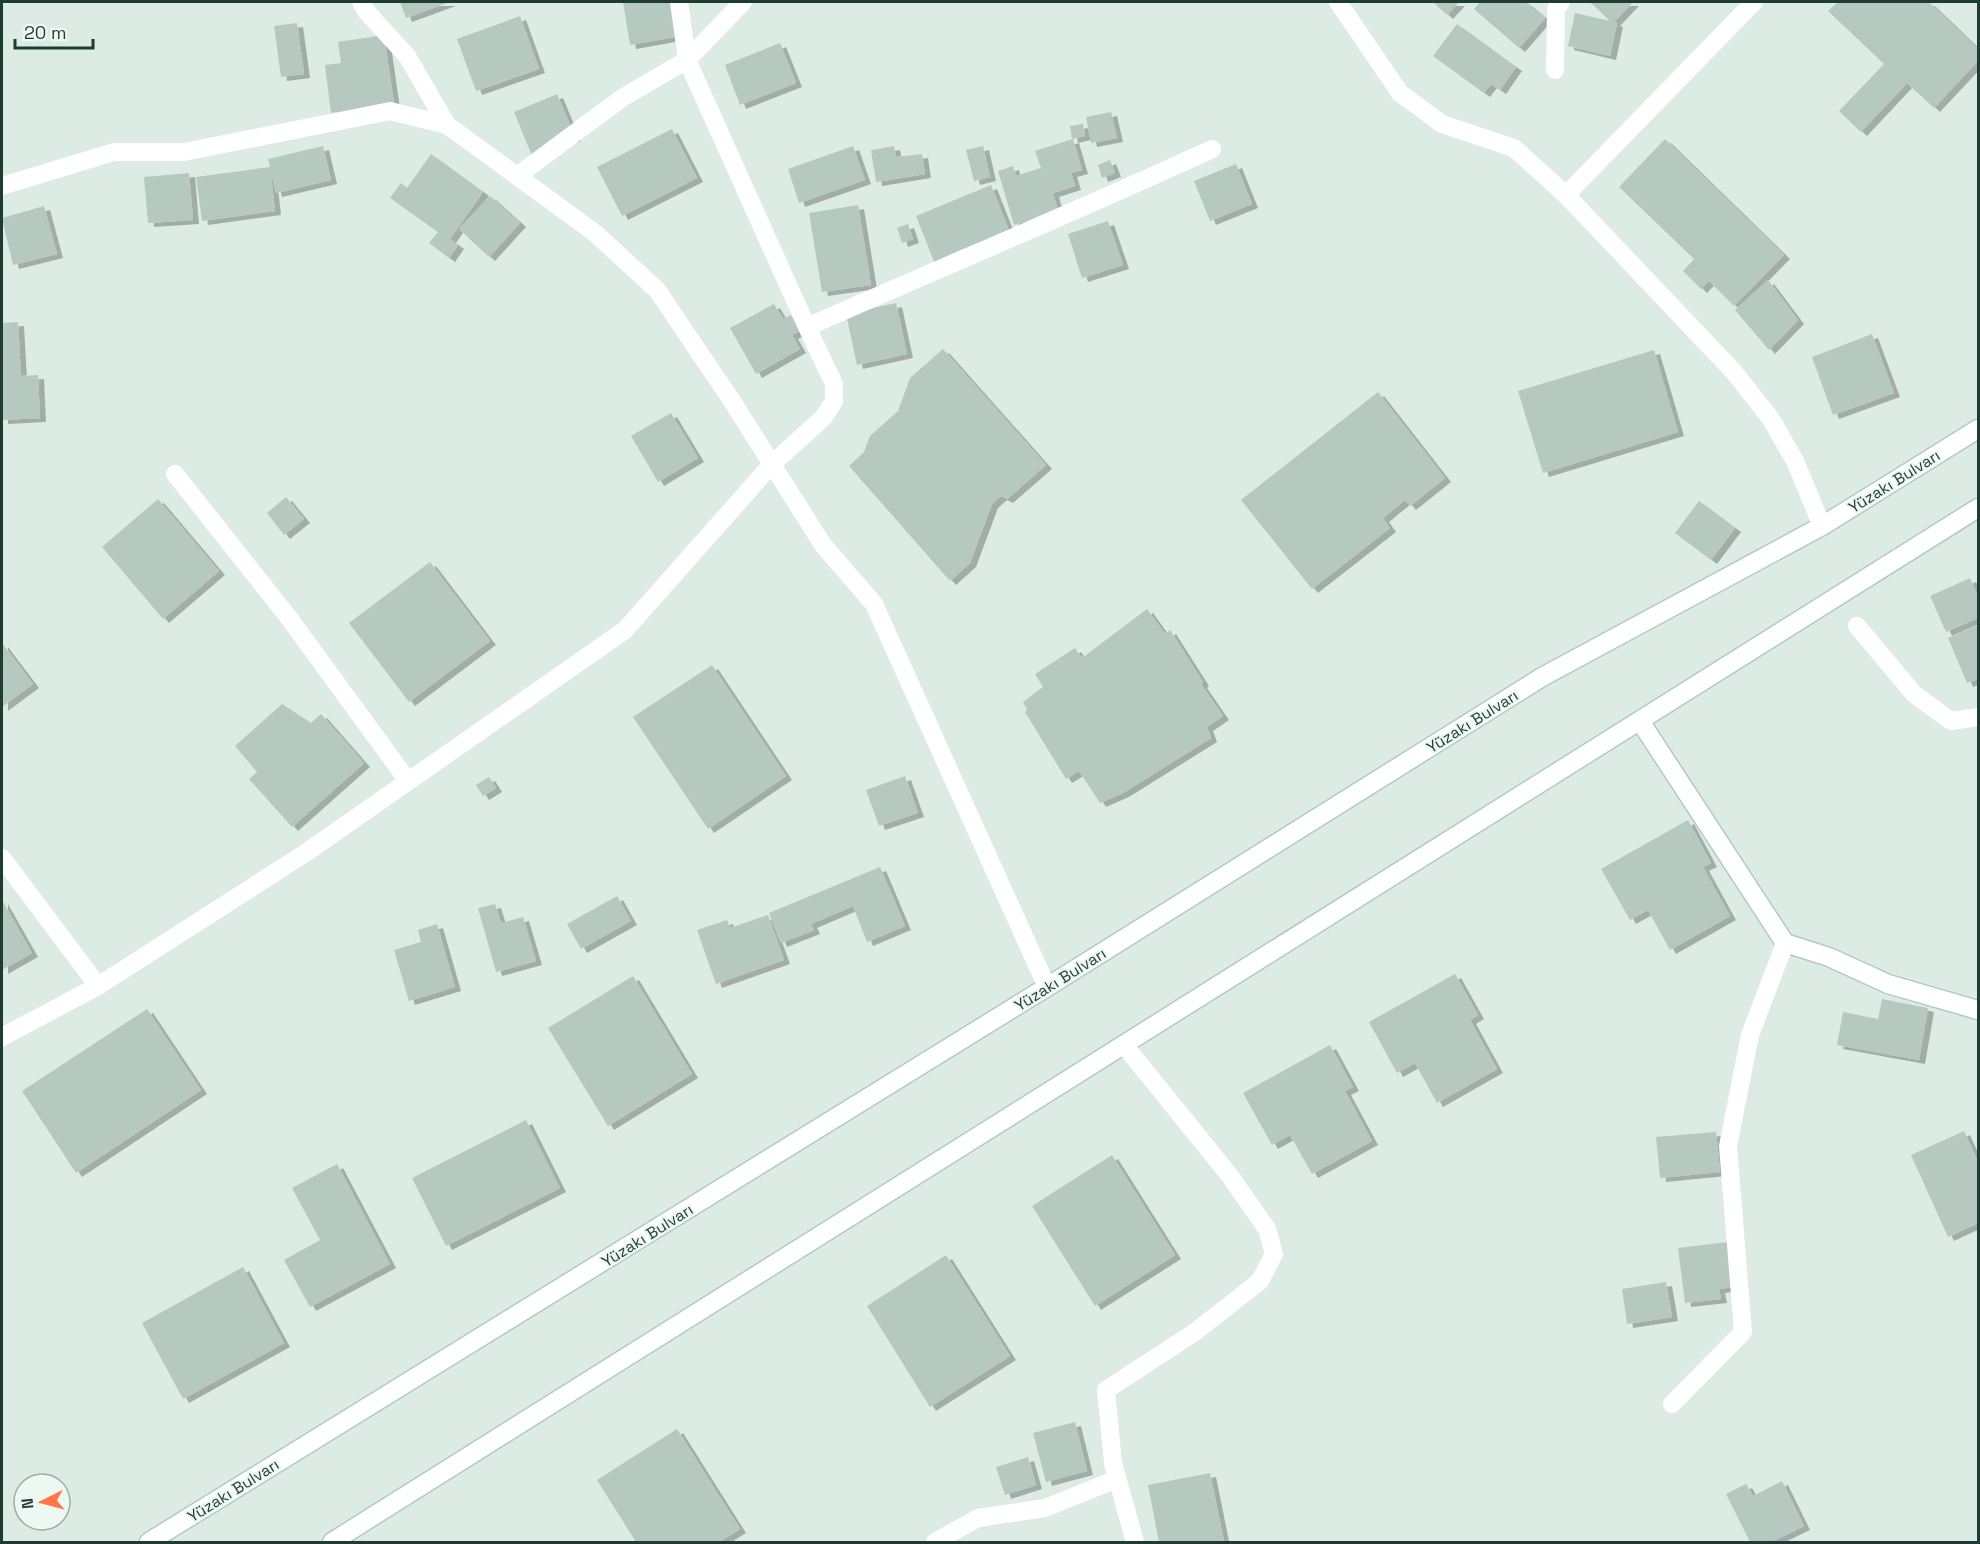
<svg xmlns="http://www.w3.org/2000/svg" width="1980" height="1544" font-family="'Space Grotesk',sans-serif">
  <defs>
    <filter id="shadow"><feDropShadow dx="6" dy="4" stdDeviation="0" flood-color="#0004"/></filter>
  </defs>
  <rect width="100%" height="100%" fill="#ddebe5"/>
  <g fill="#b5c9c1" filter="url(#shadow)">
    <path d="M 400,2 L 450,2 L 406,18 Z"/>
    <path d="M 623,2 L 681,2 L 686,35 L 630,45 Z"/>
    <path d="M 1433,2 L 1459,2 L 1447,15 Z"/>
    <path d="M 1480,2 L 1526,2 L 1545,18 L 1519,48 L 1474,9 Z"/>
    <path d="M 1590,2 L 1633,2 L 1614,22 L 1617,23 L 1610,56 L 1568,46 L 1575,13 L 1610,21 Z"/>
    <path d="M 1838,2 L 1929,2 L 1978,49 L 1978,61 L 1934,108 L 1907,83 L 1861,132 L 1839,111 L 1884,64 L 1828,11 Z"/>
    <path d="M 520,16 L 539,69 L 476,91 L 457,39 Z"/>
    <path d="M 297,23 L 304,74 L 281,77 L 274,26 Z"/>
    <path d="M 1457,24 L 1516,67 L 1500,90 L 1491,84 L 1484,93 L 1433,56 Z"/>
    <path d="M 384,35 L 394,104 L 331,113 L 325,65 L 341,63 L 338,42 Z"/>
    <path d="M 780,43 L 796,83 L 740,105 L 725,65 Z"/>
    <path d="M 557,94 L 575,137 L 532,156 L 514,112 Z"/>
    <path d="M 1111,112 L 1117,138 L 1091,143 L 1086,117 Z"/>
    <path d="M 1083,124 L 1085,136 L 1072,139 L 1070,126 Z"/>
    <path d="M 672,129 L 697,178 L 622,216 L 597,167 Z"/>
    <path d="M 1073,139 L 1082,170 L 1071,173 L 1075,186 L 1053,193 L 1058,211 L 1014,225 L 998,171 L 1013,166 L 1016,176 L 1041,168 L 1035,151 Z"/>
    <path d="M 1665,139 L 1784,255 L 1734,306 L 1709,281 L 1701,289 L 1683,271 L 1694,259 L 1619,187 Z"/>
    <path d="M 323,146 L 331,180 L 276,193 L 268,159 Z"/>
    <path d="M 853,146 L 865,180 L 799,203 L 788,169 Z"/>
    <path d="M 894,146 L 896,157 L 922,154 L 925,174 L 876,182 L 871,150 Z"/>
    <path d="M 983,146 L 990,177 L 974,181 L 966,150 Z"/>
    <path d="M 431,154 L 483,192 L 450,239 L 458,245 L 449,258 L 429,243 L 438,232 L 390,198 L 401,183 L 407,188 Z"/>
    <path d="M 1110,160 L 1115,173 L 1102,178 L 1098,165 Z"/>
    <path d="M 1236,164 L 1252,204 L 1210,221 L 1194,181 Z"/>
    <path d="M 270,167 L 275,211 L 202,221 L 196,177 Z"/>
    <path d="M 189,173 L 193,220 L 148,223 L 144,177 Z"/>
    <path d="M 991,185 L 1010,233 L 935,264 L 916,216 Z"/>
    <path d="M 490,196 L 520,223 L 489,257 L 459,229 Z"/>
    <path d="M 858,205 L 871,285 L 822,292 L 809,213 Z"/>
    <path d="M 44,206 L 57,254 L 13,265 L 2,218 Z"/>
    <path d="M 1108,221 L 1123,265 L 1082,278 L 1068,234 Z"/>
    <path d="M 908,224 L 913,239 L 902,243 L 897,228 Z"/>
    <path d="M 1768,280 L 1798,320 L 1769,350 L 1735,310 Z"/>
    <path d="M 896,303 L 907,354 L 857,365 L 846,314 Z"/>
    <path d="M 774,304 L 783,319 L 791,315 L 800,331 L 792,335 L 800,349 L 756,374 L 730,328 Z"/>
    <path d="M 18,322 L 21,376 L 38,375 L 40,418 L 2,420 L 2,323 Z"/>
    <path d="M 1872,334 L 1894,393 L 1833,415 L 1812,357 Z"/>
    <path d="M 943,349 L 1046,465 L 1007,499 L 1001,496 L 992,504 L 970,563 L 950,581 L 849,466 L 864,452 L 870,436 L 898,411 L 910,378 Z"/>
    <path d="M 1654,350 L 1678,432 L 1543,473 L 1518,391 Z"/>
    <path d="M 1378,392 L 1445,478 L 1410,506 L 1405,500 L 1383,518 L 1390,528 L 1312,589 L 1241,500 Z"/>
    <path d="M 671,413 L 698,458 L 658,482 L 631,436 Z"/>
    <path d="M 286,497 L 304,519 L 284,535 L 267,513 Z"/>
    <path d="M 158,499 L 219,571 L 163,619 L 102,547 Z"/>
    <path d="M 1699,501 L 1735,528 L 1711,560 L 1675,533 Z"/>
    <path d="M 430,562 L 490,641 L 409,702 L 349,623 Z"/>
    <path d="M 1970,578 L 1978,597 L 1978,618 L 1946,632 L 1930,596 Z"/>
    <path d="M 1147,609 L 1165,634 L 1170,630 L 1203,682 L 1201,684 L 1223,716 L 1207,727 L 1211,738 L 1123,793 L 1100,803 L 1079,771 L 1066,779 L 1025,712 L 1027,710 L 1023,702 L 1043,687 L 1035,674 L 1075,648 L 1082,658 Z"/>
    <path d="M 1978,625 L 1978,679 L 1967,683 L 1948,638 Z"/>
    <path d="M 2,643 L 33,684 L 2,707 Z"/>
    <path d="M 712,665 L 786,776 L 708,829 L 633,717 Z"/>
    <path d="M 282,704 L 311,723 L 321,714 L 364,763 L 292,827 L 249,779 L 257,772 L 235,746 Z"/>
    <path d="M 905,776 L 918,813 L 879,826 L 866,790 Z"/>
    <path d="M 489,777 L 496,788 L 483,796 L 476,785 Z"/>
    <path d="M 1688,820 L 1711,863 L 1703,867 L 1730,916 L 1670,950 L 1648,910 L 1630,920 L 1601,869 Z"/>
    <path d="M 880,867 L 905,926 L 867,942 L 853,906 L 811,924 L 814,930 L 781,943 L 769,913 Z"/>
    <path d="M 617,896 L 631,921 L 581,949 L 567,924 Z"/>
    <path d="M 2,900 L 32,953 L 2,970 Z"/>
    <path d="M 495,904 L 501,923 L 523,917 L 536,961 L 496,972 L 478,908 Z"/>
    <path d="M 768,915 L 784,960 L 716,984 L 697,930 L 727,920 L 730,928 Z"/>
    <path d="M 437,924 L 455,987 L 409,1001 L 394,950 L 421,942 L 418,930 Z"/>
    <path d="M 1455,974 L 1478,1015 L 1470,1020 L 1497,1069 L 1437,1103 L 1415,1063 L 1397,1073 L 1369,1022 Z"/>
    <path d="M 633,976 L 692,1074 L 608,1126 L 548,1028 Z"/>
    <path d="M 1882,999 L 1928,1008 L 1919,1060 L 1837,1045 L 1843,1012 L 1878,1019 Z"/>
    <path d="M 147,1009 L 201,1090 L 76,1173 L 22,1091 Z"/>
    <path d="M 1330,1045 L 1353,1087 L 1345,1091 L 1372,1141 L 1312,1174 L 1290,1135 L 1272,1145 L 1243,1093 Z"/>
    <path d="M 526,1120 L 560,1188 L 446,1246 L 412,1178 Z"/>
    <path d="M 1964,1131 L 1978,1162 L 1978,1223 L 1948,1237 L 1911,1155 Z"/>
    <path d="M 1716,1132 L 1720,1172 L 1660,1178 L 1656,1137 Z"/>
    <path d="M 1112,1155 L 1175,1255 L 1095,1306 L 1032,1206 Z"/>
    <path d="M 337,1164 L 390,1264 L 310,1307 L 284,1260 L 320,1240 L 292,1188 Z"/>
    <path d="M 1728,1242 L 1734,1287 L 1719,1289 L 1721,1299 L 1685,1303 L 1678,1248 Z"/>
    <path d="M 946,1255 L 1010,1356 L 930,1407 L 867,1306 Z"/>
    <path d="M 243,1267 L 284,1343 L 183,1399 L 142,1323 Z"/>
    <path d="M 1666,1282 L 1672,1317 L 1627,1324 L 1622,1289 Z"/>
    <path d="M 1075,1422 L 1087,1471 L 1046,1482 L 1033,1433 Z"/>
    <path d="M 677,1429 L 740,1529 L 719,1542 L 636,1542 L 597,1480 Z"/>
    <path d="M 1028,1457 L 1036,1485 L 1005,1495 L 996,1467 Z"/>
    <path d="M 1210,1473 L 1224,1542 L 1159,1542 L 1148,1485 Z"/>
    <path d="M 1782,1481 L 1804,1526 L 1771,1542 L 1750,1542 L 1726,1494 L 1746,1484 L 1753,1496 Z"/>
  </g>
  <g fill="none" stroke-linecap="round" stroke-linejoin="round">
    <defs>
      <g id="secondary">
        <path d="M 1640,721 L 1785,943 L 1829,957 L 1888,984 L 1978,1010"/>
        <path d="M 149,1542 L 1047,987 L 1542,677 L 1822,526 L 1978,429"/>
        <path d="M 332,1542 L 1978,508"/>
      </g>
    </defs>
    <use href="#secondary" stroke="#afccc2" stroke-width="21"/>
    <g stroke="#fff" stroke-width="18">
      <path d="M 361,2 L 366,11 L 407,56 L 447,125"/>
      <path d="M 1338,2 L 1400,93 L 1442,124 L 1514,148 L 1566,195 L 1734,372 L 1771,419 L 1795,461 L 1822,526"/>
      <path d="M 1555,70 L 1556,9 L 1561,2"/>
      <path d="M 517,176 L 622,98 L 687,60 L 743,2"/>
      <path d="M 2,186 L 114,152 L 184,152 L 390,111 L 447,125 L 595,233 L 657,290 L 732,401 L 823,545 L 874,604 L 1047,987"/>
      <path d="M 1566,195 L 1754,2"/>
      <path d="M 807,327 C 942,267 1078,211 1212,149"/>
      <path d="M 175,474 L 289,618 L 408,781"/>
      <path d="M 1857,626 L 1914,694 L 1951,721 L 1978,717"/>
      <path d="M 2,858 L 98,986"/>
      <path d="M 2,1037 L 98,986 L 307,852 L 625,630 L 772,464 L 823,418 L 834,401 L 834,384 L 807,327 L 687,60 L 679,2"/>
      <path d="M 1125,1046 L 1230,1176 L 1267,1229 L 1274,1254 L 1260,1281 L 1195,1332 L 1106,1390 L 1113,1463 L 1135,1542"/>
      <path d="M 1672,1404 L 1743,1332 L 1728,1146 L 1750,1035 L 1785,943"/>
      <path d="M 935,1542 L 978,1518 L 1045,1508 L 1117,1479"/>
    </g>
    <use href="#secondary" stroke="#fff" stroke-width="18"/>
  </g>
  <g text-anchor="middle" stroke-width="4.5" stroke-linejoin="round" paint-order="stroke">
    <g font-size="16" fill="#1d3d34" stroke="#eef8f3">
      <text transform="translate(1894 481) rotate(-32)" y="6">Yüzakı Bulvarı</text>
      <text transform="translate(1472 721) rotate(-32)" y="6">Yüzakı Bulvarı</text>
      <text transform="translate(1060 979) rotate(-32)" y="6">Yüzakı Bulvarı</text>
      <text transform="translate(647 1235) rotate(-32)" y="6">Yüzakı Bulvarı</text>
      <text transform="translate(233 1490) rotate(-32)" y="6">Yüzakı Bulvarı</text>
    </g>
  </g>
  <rect width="1980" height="1544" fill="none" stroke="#1d3d34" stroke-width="6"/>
  <g transform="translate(42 1502) rotate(264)"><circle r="28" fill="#eef8f3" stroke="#9aada7" stroke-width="1.5"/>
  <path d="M0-4.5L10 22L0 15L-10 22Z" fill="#ff7648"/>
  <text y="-9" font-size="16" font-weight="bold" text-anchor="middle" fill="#1d3d34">N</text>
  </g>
  <path d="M15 39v9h78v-9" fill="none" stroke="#1d3d34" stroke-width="3"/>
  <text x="24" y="39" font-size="18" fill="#1d3d34" stroke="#eef8f3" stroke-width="4.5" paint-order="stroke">20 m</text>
</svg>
